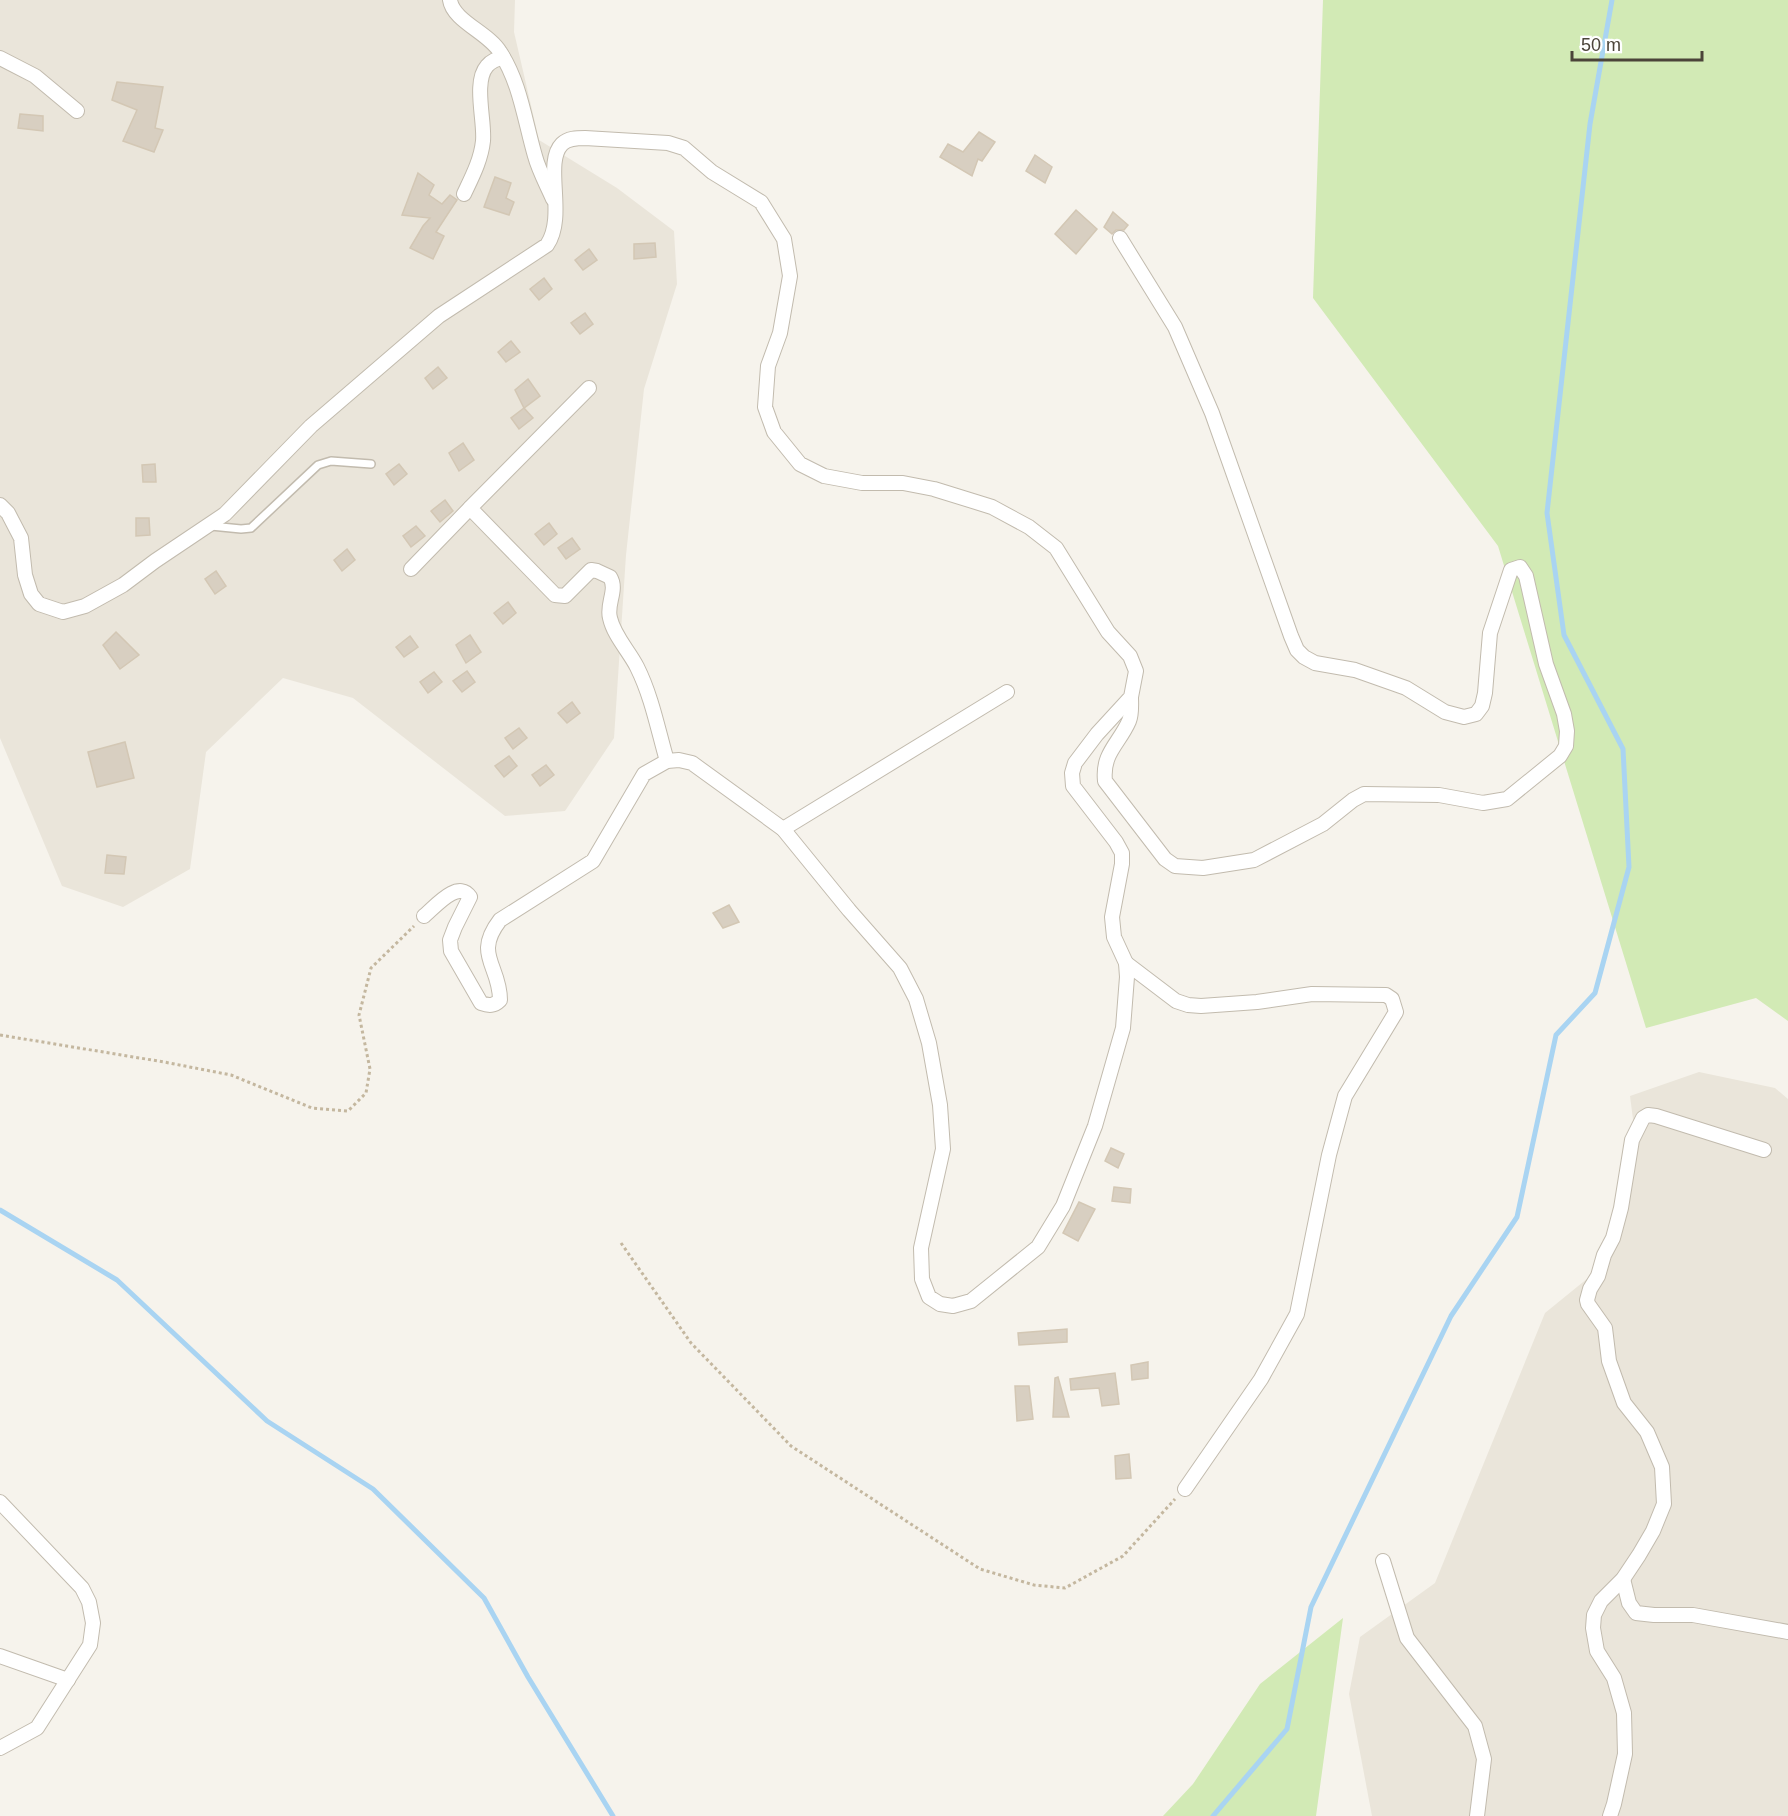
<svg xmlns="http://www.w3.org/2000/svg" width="1788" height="1816" font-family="Helvetica,sans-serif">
  <rect width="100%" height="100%" fill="#f6f3ec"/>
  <g fill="#eae5da">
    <path d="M 0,0 L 515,0 L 514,32 L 539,140 L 617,188 L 674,231 L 677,284 L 644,389 L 626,555 L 614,738 L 565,811 L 505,816 L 353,698 L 283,678 L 206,752 L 190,869 L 123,907 L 62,886 L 0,738 Z"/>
    <path d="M 1699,1072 L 1775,1088 L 1788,1099 L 1788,1816 L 1372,1816 L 1349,1694 L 1360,1637 L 1435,1583 L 1545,1313 L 1604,1265 L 1634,1127 L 1630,1096 Z"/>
  </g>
  <g fill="#d2eab5">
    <path d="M 1323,0 L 1788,0 L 1788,1021 L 1756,998 L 1646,1028 L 1498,546 L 1313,298 Z"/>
    <path d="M 1343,1618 L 1316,1816 L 1163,1816 L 1193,1784 L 1260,1684 Z"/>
  </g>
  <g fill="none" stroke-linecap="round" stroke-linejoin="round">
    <g stroke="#a9d4f2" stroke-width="5">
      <path d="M 0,1210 L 117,1280 L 267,1421 L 373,1489 L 484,1598 L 528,1677 L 613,1816"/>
      <path d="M 1213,1816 L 1287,1729 L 1311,1607 L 1451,1316 L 1517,1217 L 1556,1035 L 1595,993 L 1629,867 L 1623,749 L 1564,635 L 1547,513 L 1590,124 L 1612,0"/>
    </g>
  </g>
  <g fill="#d8cfc1" stroke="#d3c7b4" stroke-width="1.5">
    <path d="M 117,82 L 163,87 L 155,128 L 163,130 L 154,152 L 123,141 L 137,110 L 112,100 Z"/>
    <path d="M 20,114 L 43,116 L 43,131 L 18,128 Z"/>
    <path d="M 979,132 L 995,142 L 982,161 L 978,159 L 972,176 L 940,157 L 948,144 L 963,152 Z"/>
    <path d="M 1035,155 L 1052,167 L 1045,183 L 1026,171 Z"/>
    <path d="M 418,173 L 434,185 L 429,195 L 442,204 L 450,195 L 457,200 L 436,232 L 444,236 L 433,259 L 410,248 L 423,226 L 430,218 L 402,215 Z"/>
    <path d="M 495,177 L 511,183 L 506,198 L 514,202 L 509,215 L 484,207 Z"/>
    <path d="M 1076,210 L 1097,229 L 1076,254 L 1055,234 Z"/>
    <path d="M 1113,212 L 1128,225 L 1124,230 L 1116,230 L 1112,234 L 1104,227 Z"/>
    <path d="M 655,243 L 656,257 L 634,259 L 634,244 Z"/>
    <path d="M 589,249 L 597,260 L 583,270 L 575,260 Z"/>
    <path d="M 544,278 L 552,289 L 539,300 L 530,289 Z"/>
    <path d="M 585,313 L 593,324 L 580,334 L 571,323 Z"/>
    <path d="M 511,341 L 520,352 L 506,362 L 498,352 Z"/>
    <path d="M 438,367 L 447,378 L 433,389 L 425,378 Z"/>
    <path d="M 528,379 L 540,396 L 524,408 L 515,390 Z"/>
    <path d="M 524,408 L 533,418 L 519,429 L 511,418 Z"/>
    <path d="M 463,443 L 474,460 L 459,471 L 449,453 Z"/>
    <path d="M 155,464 L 156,482 L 143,482 L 142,465 Z"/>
    <path d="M 399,464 L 407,474 L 394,485 L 386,474 Z"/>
    <path d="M 445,500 L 453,511 L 440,522 L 431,511 Z"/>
    <path d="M 136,518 L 149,518 L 150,535 L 136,536 Z"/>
    <path d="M 549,523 L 557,534 L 544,545 L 535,534 Z"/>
    <path d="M 416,526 L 425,536 L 411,547 L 403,536 Z"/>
    <path d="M 572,538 L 580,549 L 566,559 L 558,548 Z"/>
    <path d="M 347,549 L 355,560 L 342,571 L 334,560 Z"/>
    <path d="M 216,571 L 226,586 L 215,594 L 205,579 Z"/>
    <path d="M 508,602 L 516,613 L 503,624 L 494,613 Z"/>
    <path d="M 116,632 L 139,655 L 120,669 L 103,645 Z"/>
    <path d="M 470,635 L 481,652 L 466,663 L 456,645 Z"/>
    <path d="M 410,636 L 418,647 L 404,657 L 396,647 Z"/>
    <path d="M 467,671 L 475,682 L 462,692 L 453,681 Z"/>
    <path d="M 434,672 L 442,682 L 428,693 L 420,682 Z"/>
    <path d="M 572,702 L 580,713 L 567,723 L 558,713 Z"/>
    <path d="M 519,728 L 527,738 L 513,749 L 505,738 Z"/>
    <path d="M 125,742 L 134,778 L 97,787 L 88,752 Z"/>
    <path d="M 509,756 L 517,766 L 504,777 L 495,766 Z"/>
    <path d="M 546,765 L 554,775 L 540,786 L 532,775 Z"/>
    <path d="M 107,855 L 126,857 L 124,874 L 105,873 Z"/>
    <path d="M 729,905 L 739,922 L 723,928 L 713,913 Z"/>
    <path d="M 1111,1148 L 1124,1154 L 1118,1168 L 1105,1161 Z"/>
    <path d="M 1114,1187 L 1131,1189 L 1130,1203 L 1112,1201 Z"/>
    <path d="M 1079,1202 L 1095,1209 L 1078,1241 L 1063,1233 Z"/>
    <path d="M 1067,1329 L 1067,1342 L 1019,1345 L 1018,1333 Z"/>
    <path d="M 1148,1362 L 1148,1378 L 1132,1380 L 1131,1365 Z"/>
    <path d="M 1115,1373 L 1119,1404 L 1102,1406 L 1099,1388 L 1071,1390 L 1070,1379 Z"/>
    <path d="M 1058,1377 L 1069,1417 L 1053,1417 L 1055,1378 Z"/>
    <path d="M 1015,1386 L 1029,1386 L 1033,1419 L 1017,1421 Z"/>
    <path d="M 1129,1454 L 1131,1478 L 1116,1479 L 1115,1456 Z"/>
  </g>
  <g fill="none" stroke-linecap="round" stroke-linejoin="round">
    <defs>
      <path id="lane" d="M 211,526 L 241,529 L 251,528 L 318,465 L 331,461 L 371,464"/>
      <g id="street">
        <path d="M 450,0 C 453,21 489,33 500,52 C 520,82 525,122 535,156 C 539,171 547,185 553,199"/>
        <path d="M 0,58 L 35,76 L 77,111"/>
        <path d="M 464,194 C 472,177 481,160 483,141 C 485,121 473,82 487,66 C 491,61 497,59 503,57"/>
        <path d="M 1120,238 L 1175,327 L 1212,413 L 1291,636 L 1297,650 L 1304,657 L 1315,663 L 1355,670 L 1406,688 L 1445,712 L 1464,717 L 1476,714 L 1482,706 L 1485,693 L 1490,633 L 1511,570 L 1520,567 L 1526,576 L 1546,664 L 1564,714 L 1567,731 L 1566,746 L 1560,756 L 1507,799 L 1483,803 L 1439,795 L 1364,794 L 1353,800 L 1323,824 L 1254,860 L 1203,868 L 1175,866 L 1165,859 L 1105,781 C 1102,753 1119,744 1129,721 C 1132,714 1131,704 1131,697"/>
        <path d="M 589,388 L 470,508 L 555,595 L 565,596 L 591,570 L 597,571 L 610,577 C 618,590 606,604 610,618 C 614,636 629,651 637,667 C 652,697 658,730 667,761"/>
        <path d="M 0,505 L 8,513 L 21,538 L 25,575 L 31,594 L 39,604 L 63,612 L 85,606 L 123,585 L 155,561 L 225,514 L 311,426 L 439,316 L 547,245 C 567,216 543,163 562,144 C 568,138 577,138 585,138 L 668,143 L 684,148 L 712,172 L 761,202 L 784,239 L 790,276 L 780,333 L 768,366 L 765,407 L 774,432 L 800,464 L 824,476 L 862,483 L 903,483 L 934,489 L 992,507 L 1029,527 L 1056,548 L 1108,632 L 1130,656 L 1136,671 L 1131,697 L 1097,734 L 1075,763 L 1072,773 L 1073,786 L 1116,842 L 1122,853 L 1122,864 L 1112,917 L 1114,937 L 1126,963 L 1127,977 L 1123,1028 L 1095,1126 L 1063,1206 L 1038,1247 L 971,1301 L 953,1306 L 940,1304 L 929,1297 L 922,1279 L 921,1248 L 943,1149 L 940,1105 L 929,1043 L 916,999 L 900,968 L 849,910 L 783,829 L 692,763 L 679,760 L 667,761 L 644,774 L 593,861 L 500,920 C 473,955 500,965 500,1000 C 494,1006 489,1006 481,1003 L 451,951 L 450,940 L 455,927 L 470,897 C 458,879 435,907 424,916"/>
        <path d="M 411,569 L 470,508"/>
        <path d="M 783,829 L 1007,692"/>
        <path d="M 1126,963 L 1176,1001 L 1188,1005 L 1201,1006 L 1257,1002 L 1312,994 L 1386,995 L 1392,999 L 1396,1012 L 1345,1096 L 1329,1155 L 1297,1314 L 1261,1379 L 1185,1489"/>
        <path d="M 0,1502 L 82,1588 L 89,1602 L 93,1623 L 90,1645 L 37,1728 L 0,1748"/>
        <path d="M 1383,1561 L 1407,1638 L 1475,1726 L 1484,1759 L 1477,1816"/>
        <path d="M 1623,1579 L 1629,1603 L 1636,1613 L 1654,1615 L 1693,1615 L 1788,1632"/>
        <path d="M 0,1656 L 68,1680"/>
        <path d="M 1610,1816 L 1614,1804 L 1625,1754 L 1624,1713 L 1614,1678 L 1597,1651 L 1593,1628 L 1594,1615 L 1601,1601 L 1623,1579 L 1639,1555 L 1653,1531 L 1664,1504 L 1662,1467 L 1647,1432 L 1624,1403 L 1609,1361 L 1605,1328 L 1588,1304 L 1587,1300 L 1590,1289 L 1598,1276 L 1604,1255 L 1613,1238 L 1621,1208 L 1632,1140 L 1643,1118 L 1648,1115 L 1656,1116 L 1764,1150"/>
      </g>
    </defs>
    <use href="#lane" stroke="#c2bbae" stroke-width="10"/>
    <use href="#street" stroke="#c2bbae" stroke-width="16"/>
    <g stroke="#c4b79f" stroke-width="3" stroke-dasharray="3 3" stroke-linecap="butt">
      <path d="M 0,1035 L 164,1062 L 231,1075 L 312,1108 L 348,1111 L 366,1093 L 370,1069 L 359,1015 L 371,968 L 414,926"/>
      <path d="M 621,1243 L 691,1343 L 791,1446 L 980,1569 L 1034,1585 L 1065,1588 L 1123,1556 L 1175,1499"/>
    </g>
    <use href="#lane" stroke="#fff" stroke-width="7"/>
    <use href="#street" stroke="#fff" stroke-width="14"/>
  </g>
  <path d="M1572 51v9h130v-9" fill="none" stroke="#4b4439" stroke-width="3"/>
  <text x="1581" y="51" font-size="18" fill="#4b4439" stroke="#ffffff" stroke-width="4.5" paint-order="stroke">50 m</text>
</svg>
